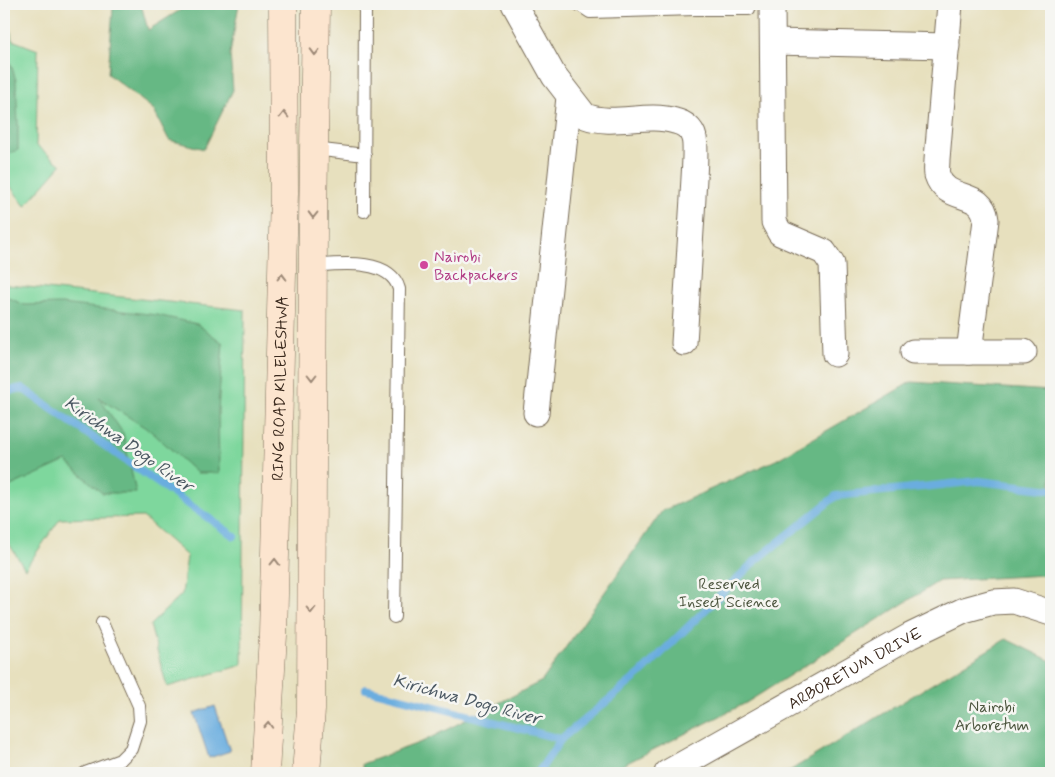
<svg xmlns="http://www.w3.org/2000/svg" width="1055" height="777" font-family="Mynerve,sans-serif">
  <rect width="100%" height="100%" fill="#f6f6f2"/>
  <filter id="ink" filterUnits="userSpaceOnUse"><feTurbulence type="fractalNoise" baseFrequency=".02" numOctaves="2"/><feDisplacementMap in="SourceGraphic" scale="10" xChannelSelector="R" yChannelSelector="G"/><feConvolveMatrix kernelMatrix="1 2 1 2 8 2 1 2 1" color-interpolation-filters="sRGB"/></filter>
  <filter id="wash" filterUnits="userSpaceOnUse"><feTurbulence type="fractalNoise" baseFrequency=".0096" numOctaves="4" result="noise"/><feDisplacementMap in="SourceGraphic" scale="20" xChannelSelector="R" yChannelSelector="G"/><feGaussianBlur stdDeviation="1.12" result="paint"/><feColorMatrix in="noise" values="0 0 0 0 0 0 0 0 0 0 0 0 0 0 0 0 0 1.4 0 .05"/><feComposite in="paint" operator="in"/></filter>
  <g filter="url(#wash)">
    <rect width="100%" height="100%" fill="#e7e0be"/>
    <g fill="#7ed79d" stroke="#5c805e">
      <path d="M 4,4 L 7,4 L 12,40 L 38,50 L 36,145 L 61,165 L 25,206 L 4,178 Z"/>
      <path d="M 4,282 L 8,285 L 245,310 L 242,665 L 167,687 L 150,625 L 182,594 L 187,556 L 143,517 L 60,519 L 25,569 L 4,536 Z"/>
    </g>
    <g fill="#66b884" stroke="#507151">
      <path d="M 111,4 L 141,4 L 148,30 L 185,7 L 202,4 L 239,4 L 230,54 L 233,90 L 204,149 L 169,140 L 153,109 L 108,74 L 113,8 Z"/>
      <path d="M 4,43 L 16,80 L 18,124 L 18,150 L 4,155 Z"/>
      <path d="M 4,296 L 25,305 L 62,304 L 157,315 L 197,324 L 223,343 L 218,410 L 219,473 L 197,473 L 152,432 L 99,398 L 123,433 L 136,493 L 102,493 L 66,461 L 4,489 Z"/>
      <path d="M 911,382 L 1051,391 L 1051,578 L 1044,575 L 939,581 L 746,703 L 607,773 L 363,773 L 362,764 L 424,741 L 542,681 L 662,511 L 776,460 Z"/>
      <path d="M 1006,639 L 1051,661 L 1051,773 L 786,773 Z"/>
    </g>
    <path fill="#6aaddf" stroke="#526c7e" d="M 215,706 L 230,751 L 209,758 L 194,713 Z"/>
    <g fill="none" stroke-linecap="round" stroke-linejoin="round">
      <g stroke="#6aaddf" stroke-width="8">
        <path d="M 4,392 L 22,388 L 234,536"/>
        <path d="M 366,689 L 561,739"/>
        <path d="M 538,773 L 561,739 L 640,674 L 753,563 L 836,496 L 979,481 L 1051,490"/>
      </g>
    </g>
  </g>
  <g filter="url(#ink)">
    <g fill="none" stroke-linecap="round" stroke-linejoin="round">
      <defs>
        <g id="service">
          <path d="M 578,4 L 590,12 L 696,9 L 749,9"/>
          <path d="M 314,149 L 365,155"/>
          <path d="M 364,211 L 365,4"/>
          <path d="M 313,266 C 338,264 390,257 399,289 L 394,617"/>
          <path d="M 85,773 L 120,760 L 131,749 L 140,721 L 139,706 L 102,623"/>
        </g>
        <g id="minor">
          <path d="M 514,4 L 554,76 L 585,116 C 614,127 646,112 675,121 C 684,123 692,129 694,138 C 697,148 693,186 693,198 C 690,247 687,295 684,343"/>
          <path d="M 772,4 L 774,222 L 780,233 L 824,252 L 832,264 L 835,354"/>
          <path d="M 950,4 L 937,159 C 937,164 936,171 937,175 C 946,204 983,188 986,220 L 969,352 L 1024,352"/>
          <path d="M 773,42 L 947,46"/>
          <path d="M 913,352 L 969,352"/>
          <path d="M 536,413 L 569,97"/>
          <path id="s1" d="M 667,773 L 910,636 L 964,610 L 993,602 L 1014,601 L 1051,613"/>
        </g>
        <g id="secondary">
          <path id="s2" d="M 265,773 L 273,635 L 284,193 L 283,4"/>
          <path d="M 306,773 L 311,710 L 313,224 L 316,4"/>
        </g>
      </defs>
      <use href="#service" stroke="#776a56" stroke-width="14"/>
      <use href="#minor" stroke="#776a56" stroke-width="27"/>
      <use href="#secondary" stroke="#776a56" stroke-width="29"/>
      <use href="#service" stroke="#fff" stroke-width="12"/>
      <use href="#minor" stroke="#fff" stroke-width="25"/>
      <use href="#secondary" stroke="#fce5cf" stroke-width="28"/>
    </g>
    <defs><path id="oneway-chevron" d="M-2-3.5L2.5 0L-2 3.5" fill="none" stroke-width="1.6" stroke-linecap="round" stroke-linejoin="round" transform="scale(1.25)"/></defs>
    <g stroke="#9c8876">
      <use href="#oneway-chevron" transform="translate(315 52) rotate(91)"/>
      <use href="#oneway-chevron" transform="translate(284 115) rotate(-90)"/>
      <use href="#oneway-chevron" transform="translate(313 215) rotate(91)"/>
      <use href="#oneway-chevron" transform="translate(282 277) rotate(-89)"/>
      <use href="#oneway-chevron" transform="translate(312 377) rotate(90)"/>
      <use href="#oneway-chevron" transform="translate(275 562) rotate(-89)"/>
      <use href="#oneway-chevron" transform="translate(311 610) rotate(90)"/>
      <use href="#oneway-chevron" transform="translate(268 725) rotate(-87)"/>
    </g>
  </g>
  <circle fill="#d1479c" stroke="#f6f6f2" stroke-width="2" cx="424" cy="265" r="5"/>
  <g text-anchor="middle" stroke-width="5" stroke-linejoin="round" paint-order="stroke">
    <g font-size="16" fill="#b23c85" stroke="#f6f6f2" text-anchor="start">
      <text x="434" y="262">Nairobi<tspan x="434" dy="18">Backpackers</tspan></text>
    </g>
    <g font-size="16" fill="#3b2a1e" stroke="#f6f6f2">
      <text dy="6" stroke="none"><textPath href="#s2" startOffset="385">RING ROAD KILELESHWA</textPath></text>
      <text dy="6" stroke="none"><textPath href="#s1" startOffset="215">ARBORETUM DRIVE</textPath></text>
    </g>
    <g font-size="16" fill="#4c553e" stroke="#f6f6f2">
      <text x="729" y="589">Reserved<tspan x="729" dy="18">Insect Science</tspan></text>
      <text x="992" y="712">Nairobi<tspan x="992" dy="18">Arboretum</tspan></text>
    </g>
    <g font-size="18" font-style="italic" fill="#4b5862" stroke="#f6f6f2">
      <text transform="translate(129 444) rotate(35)" y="6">Kirichwa Dogo River</text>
      <text transform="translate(467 699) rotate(15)" y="6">Kirichwa Dogo River</text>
    </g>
  </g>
  <rect width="1055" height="777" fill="none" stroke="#f6f6f2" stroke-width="20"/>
</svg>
